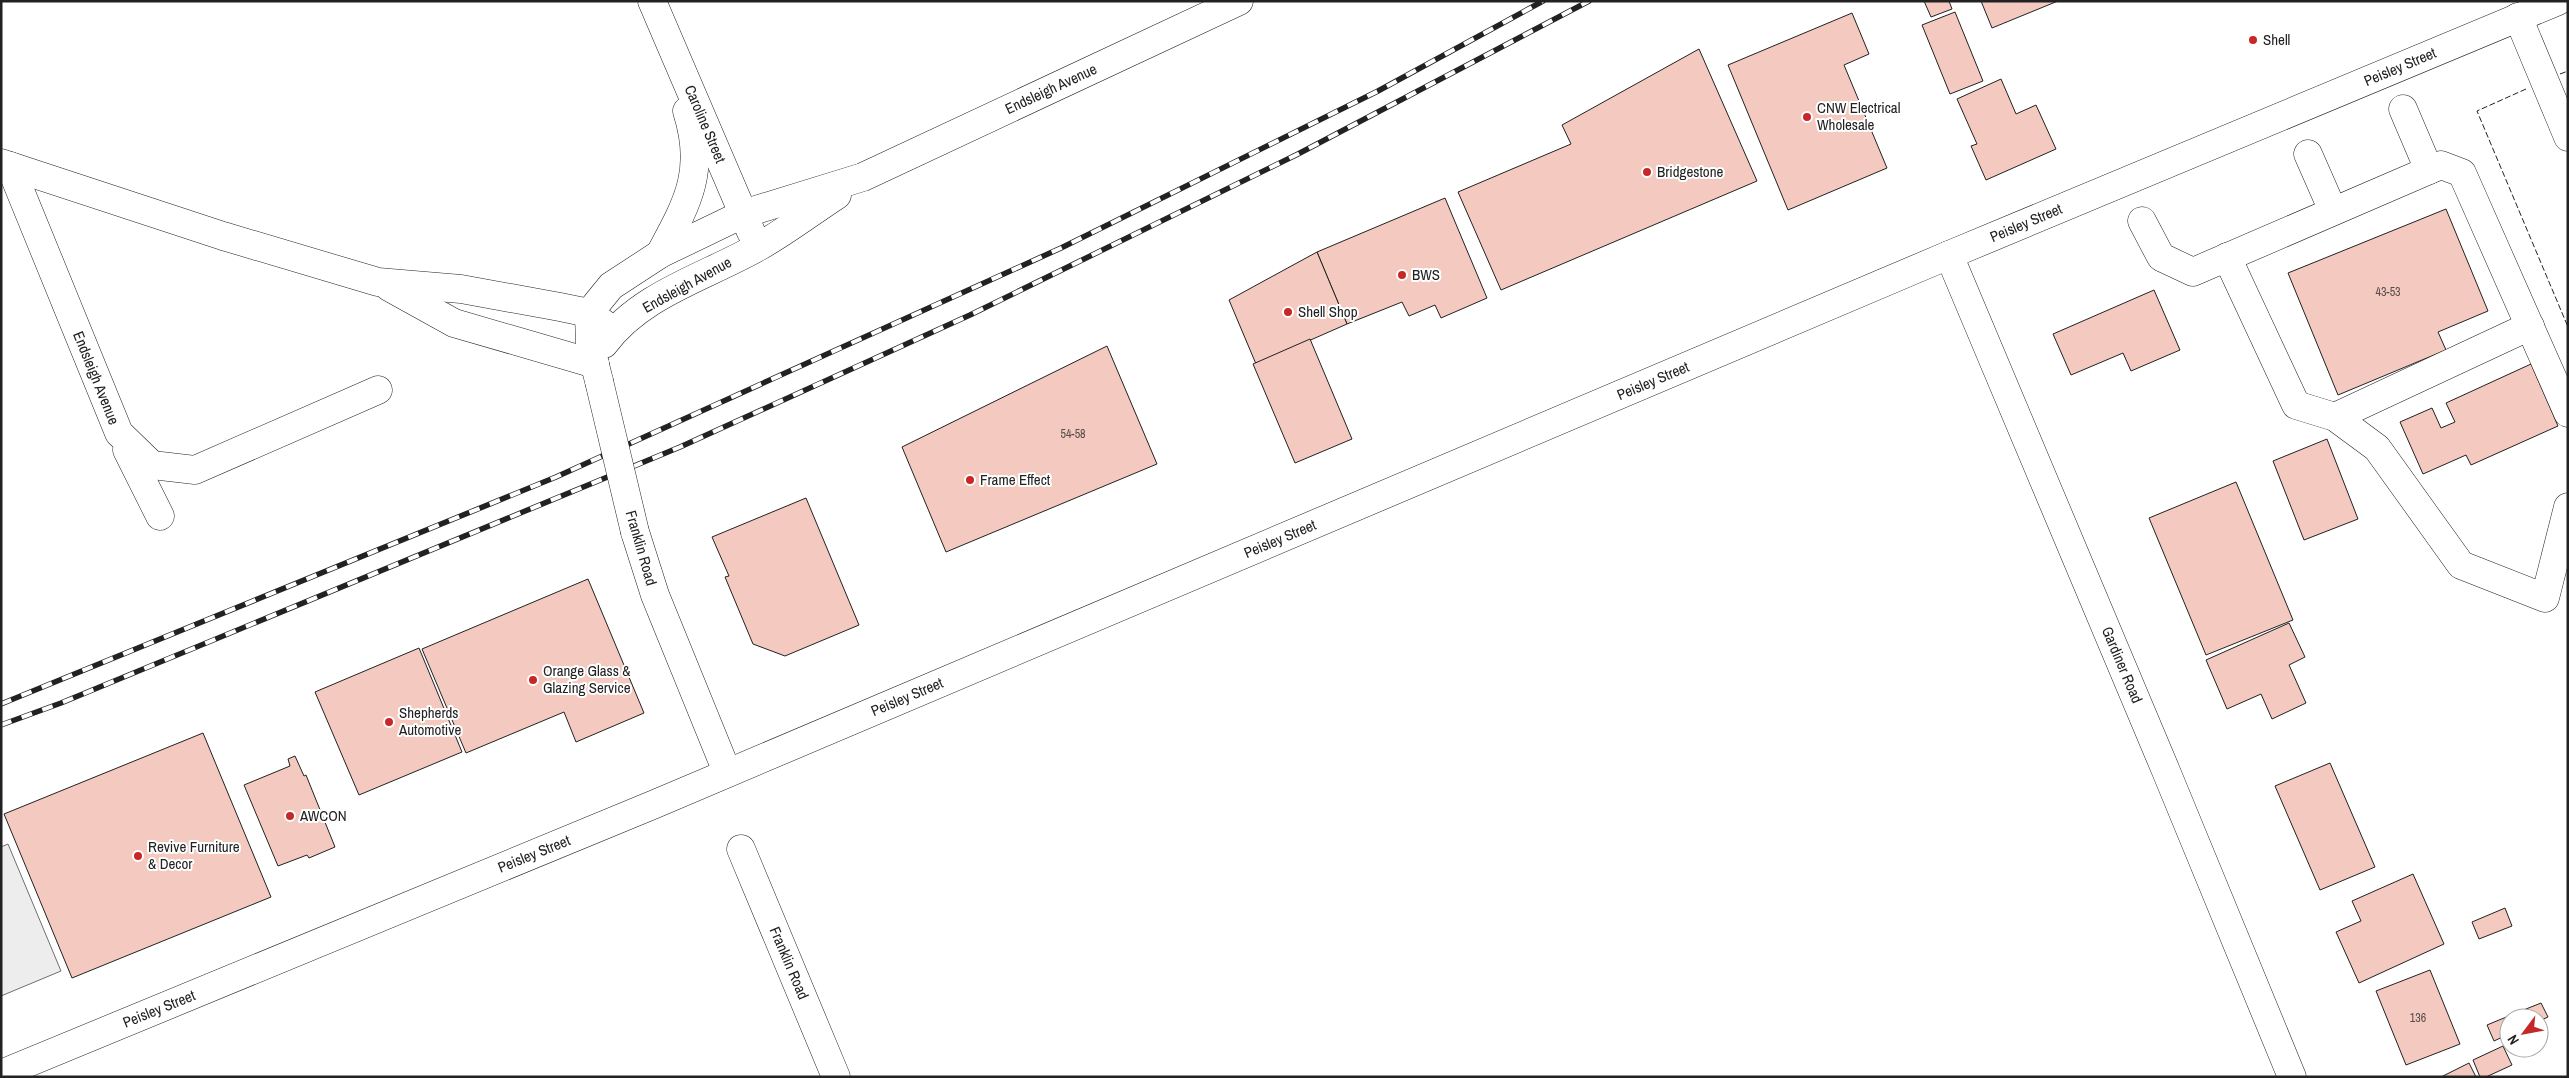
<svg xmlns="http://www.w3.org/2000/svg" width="2569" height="1078" font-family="'Archivo Narrow',sans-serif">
  <rect width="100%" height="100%" fill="#fff"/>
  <path fill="#ededed" stroke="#6f6f6f" d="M 8,844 L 61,971 L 1,996 L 1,847 Z"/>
  <g fill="#f3c9c0" stroke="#222">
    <path d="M 1924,1 L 1949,1 L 1952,9 L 1931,17 Z"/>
    <path d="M 1981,1 L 2058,1 L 1992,28 Z"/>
    <path d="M 1955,12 L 1983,81 L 1950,94 L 1922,25 Z"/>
    <path d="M 1852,13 L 1869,54 L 1844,65 L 1887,168 L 1788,210 L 1728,65 Z"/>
    <path d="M 1699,49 L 1757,181 L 1501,290 L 1458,192 L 1571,144 L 1562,125 Z"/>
    <path d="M 2001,79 L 2016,114 L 2036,105 L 2056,149 L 1986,180 L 1971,146 L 1977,144 L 1957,99 Z"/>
    <path d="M 1445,198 L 1487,298 L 1441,318 L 1435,305 L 1409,316 L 1402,302 L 1347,324 L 1317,252 Z"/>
    <path d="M 2446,209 L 2488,311 L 2438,332 L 2446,350 L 2338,395 L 2288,273 Z"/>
    <path d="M 1317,252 L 1347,324 L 1256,364 L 1229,300 Z"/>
    <path d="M 2154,290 L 2180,350 L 2131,371 L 2123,353 L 2071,375 L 2053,334 Z"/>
    <path d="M 1310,339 L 1352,439 L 1295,463 L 1253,364 Z"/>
    <path d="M 1107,346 L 1157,464 L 946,552 L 902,447 Z"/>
    <path d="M 2531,364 L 2558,426 L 2471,465 L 2466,455 L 2423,474 L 2400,422 L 2432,408 L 2441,428 L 2455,422 L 2446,403 Z"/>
    <path d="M 2327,439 L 2358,519 L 2304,540 L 2273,461 Z"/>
    <path d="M 2236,482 L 2293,620 L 2206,655 L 2149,518 Z"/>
    <path d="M 806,498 L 859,625 L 785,656 L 753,644 L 725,577 L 729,576 L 712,537 Z"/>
    <path d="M 588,579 L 644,713 L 576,742 L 564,712 L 466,753 L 422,649 Z"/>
    <path d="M 2289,623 L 2305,657 L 2289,665 L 2306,703 L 2272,719 L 2261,694 L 2227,709 L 2206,660 Z"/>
    <path d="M 419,648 L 462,752 L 359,795 L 315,692 Z"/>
    <path d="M 203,733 L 271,897 L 72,978 L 4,814 Z"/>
    <path d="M 295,756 L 304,776 L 306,775 L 335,847 L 309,858 L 307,855 L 278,866 L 244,785 L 290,766 L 288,759 Z"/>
    <path d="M 2330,763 L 2375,867 L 2320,890 L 2275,786 Z"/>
    <path d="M 2413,874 L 2444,944 L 2359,983 L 2336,932 L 2361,921 L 2352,901 Z"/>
    <path d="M 2505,908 L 2512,926 L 2479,939 L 2472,922 Z"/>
    <path d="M 2430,970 L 2460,1044 L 2406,1065 L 2376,991 Z"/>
    <path d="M 2541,1003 L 2548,1017 L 2539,1021 L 2539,1018 L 2523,1018 L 2521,1011 Z"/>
    <path d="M 2516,1013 L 2518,1018 L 2509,1018 L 2509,1034 L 2494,1041 L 2487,1025 Z"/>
    <path d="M 2503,1046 L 2512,1065 L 2486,1077 L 2480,1077 L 2473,1060 Z"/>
    <path d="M 2469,1063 L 2476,1077 L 2441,1077 Z"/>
  </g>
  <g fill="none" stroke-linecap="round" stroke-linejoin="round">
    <defs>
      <g id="minor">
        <path d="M 652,1 L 751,232"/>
        <path d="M 2518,17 L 2568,137"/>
        <path d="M 2403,109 L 2429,170"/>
        <path d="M 2308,154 L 2333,211"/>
        <path d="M 1,163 L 223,236 L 378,282 L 461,289 L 560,307 L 589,313 L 614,331"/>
        <path d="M 10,166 L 119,433 L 152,465 L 195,470 L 378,390"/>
        <path d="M 2142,221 L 2161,257 L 2193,272 L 2441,165 L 2462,173 L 2568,413"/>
        <path d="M 660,254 C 688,202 706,171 687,111"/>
        <path d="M 1949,255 L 2166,771 L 2292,1077"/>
        <path d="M 2227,257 L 2296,405 L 2335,417 L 2377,448 L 2461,565 L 2545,598 L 2568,507"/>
        <path d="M 389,287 L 454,323 L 595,364"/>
        <path d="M 604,344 C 641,294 705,277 758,247 C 785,232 811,212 837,195"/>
        <path d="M 599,381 L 590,345 L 589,313 L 611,286 L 660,254 L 743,214 L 863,177 L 1239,1"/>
        <path d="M 2335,417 L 2530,326"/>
        <path d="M 127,450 L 160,516"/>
        <path d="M 635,532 L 655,595 L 727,772"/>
        <path d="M 741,849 L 836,1077"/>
      </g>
      <path id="major" d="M 1,1074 L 655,804 L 1949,255 L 2558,1"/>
    </defs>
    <use href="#minor" stroke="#222" stroke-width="29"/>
    <use href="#major" stroke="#222" stroke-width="29"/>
    <use href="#minor" stroke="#fff" stroke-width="28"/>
    <use href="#major" stroke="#fff" stroke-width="28"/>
    <defs>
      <g id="rail">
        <path d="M 1,704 L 556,477 L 1061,248 L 1378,91 L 1543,1"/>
        <path d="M 1,725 L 61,703 L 680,447 L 970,315 L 1298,154 L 1589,1"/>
      </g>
    </defs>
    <use href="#rail" stroke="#222" stroke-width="5.5"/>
    <use href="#rail" stroke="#fff" stroke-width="4" stroke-dasharray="11" stroke-linecap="butt"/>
    <defs>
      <path id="minor-bridge" d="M 599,381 L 635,532"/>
    </defs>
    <use href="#minor-bridge" stroke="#222" stroke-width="29" stroke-linecap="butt"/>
    <use href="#minor-bridge" stroke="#fff" stroke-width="28"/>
    <g stroke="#222" stroke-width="1" stroke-dasharray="6 2.5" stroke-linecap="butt">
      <path d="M 2560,74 L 2568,71"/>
      <path d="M 2526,89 L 2477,111 L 2568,327"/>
    </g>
  </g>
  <g fill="#c62828" stroke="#fff" stroke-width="2">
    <circle cx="2253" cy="40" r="5"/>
    <circle cx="1807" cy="117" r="5"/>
    <circle cx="1647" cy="172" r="5"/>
    <circle cx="1402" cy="275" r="5"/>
    <circle cx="1288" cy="312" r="5"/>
    <circle cx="970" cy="480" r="5"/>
    <circle cx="533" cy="680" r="5"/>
    <circle cx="389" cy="722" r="5"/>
    <circle cx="290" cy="816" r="5"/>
    <circle cx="138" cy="856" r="5"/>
  </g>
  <g text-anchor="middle" stroke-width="4" stroke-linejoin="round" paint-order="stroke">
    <g font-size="12" fill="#564c4a">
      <text x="2388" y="296">43-53</text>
      <text x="1073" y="438">54-58</text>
      <text x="2418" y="1022">136</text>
    </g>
    <g font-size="15" fill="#222" stroke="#fff" text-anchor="start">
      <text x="2263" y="45">Shell</text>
      <text x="1817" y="113">CNW Electrical<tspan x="1817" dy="17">Wholesale</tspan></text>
      <text x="1657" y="177">Bridgestone</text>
      <text x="1412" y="280">BWS</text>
      <text x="1298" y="317">Shell Shop</text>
      <text x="980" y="485">Frame Effect</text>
      <text x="543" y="676">Orange Glass &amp;<tspan x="543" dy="17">Glazing Service</tspan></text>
      <text x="399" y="718">Shepherds<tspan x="399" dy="17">Automotive</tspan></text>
      <text x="300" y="821">AWCON</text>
      <text x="148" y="852">Revive Furniture<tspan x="148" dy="17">&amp; Decor</tspan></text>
    </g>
    <g font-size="15" fill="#222" stroke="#fff">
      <text transform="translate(2400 67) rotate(-23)" y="5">Peisley Street</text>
      <text transform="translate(1051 89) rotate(-25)" y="5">Endsleigh Avenue</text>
      <text transform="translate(705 124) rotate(67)" y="5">Caroline Street</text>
      <text transform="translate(2026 223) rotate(-23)" y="5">Peisley Street</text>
      <text transform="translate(687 285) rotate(-29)" y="5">Endsleigh Avenue</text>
      <text transform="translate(96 378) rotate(68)" y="5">Endsleigh Avenue</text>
      <text transform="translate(1653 381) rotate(-23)" y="5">Peisley Street</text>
      <text transform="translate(1280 539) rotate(-23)" y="5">Peisley Street</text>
      <text transform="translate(641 548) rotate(74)" y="5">Franklin Road</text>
      <text transform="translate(2122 665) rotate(67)" y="5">Gardiner Road</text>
      <text transform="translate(907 697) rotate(-23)" y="5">Peisley Street</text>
      <text transform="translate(534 854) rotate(-22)" y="5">Peisley Street</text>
      <text transform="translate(789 963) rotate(67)" y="5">Franklin Road</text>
      <text transform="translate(159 1009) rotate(-22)" y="5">Peisley Street</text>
    </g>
  </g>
  <rect width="2569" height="1078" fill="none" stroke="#222222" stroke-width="5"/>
  <g transform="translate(2524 1033) rotate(238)"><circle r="24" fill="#ffffff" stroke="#a7a7a7"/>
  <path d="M0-4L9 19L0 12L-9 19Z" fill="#c62828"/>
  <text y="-8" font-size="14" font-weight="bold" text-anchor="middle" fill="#222222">N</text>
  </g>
</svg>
